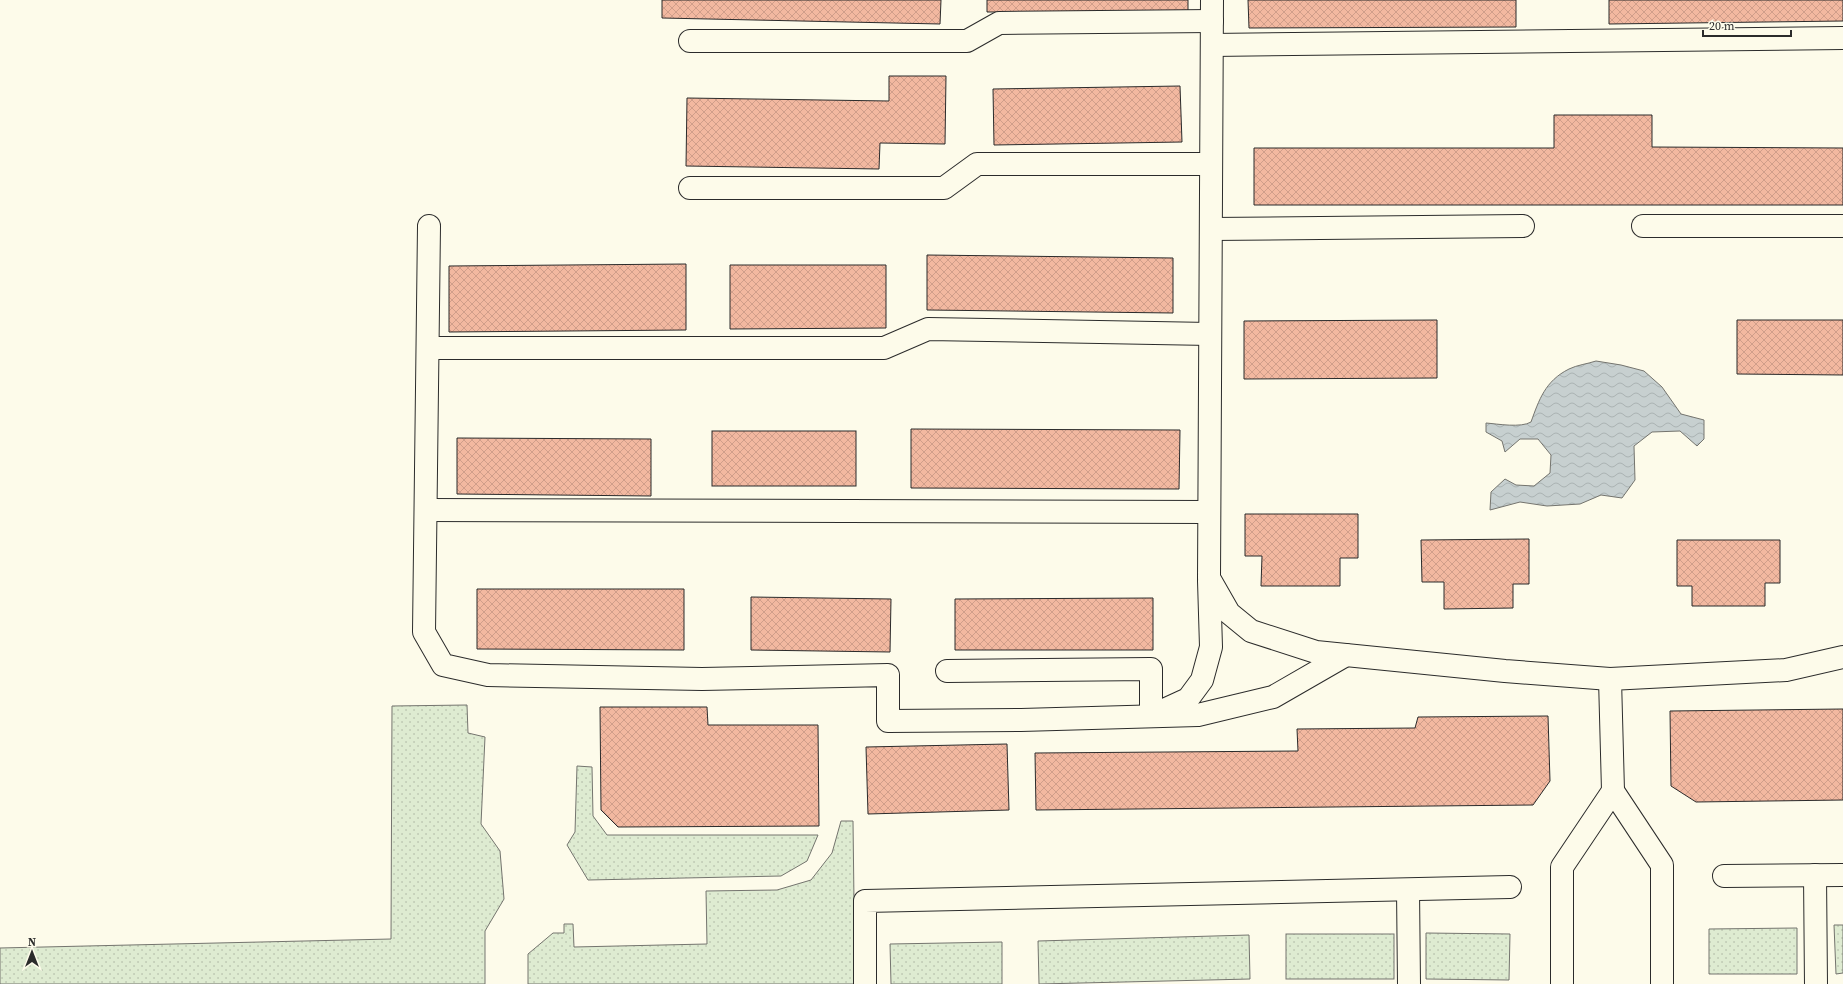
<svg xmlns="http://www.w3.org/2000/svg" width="1843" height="984" font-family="'Source Serif 4',serif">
  <defs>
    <pattern id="grass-dots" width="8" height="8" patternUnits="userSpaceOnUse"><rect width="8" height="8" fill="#deebd1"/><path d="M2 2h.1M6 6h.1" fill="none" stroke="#bfcab4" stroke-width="1.8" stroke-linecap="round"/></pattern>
    <pattern id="water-waves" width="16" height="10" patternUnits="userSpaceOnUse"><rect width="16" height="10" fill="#c7d0d0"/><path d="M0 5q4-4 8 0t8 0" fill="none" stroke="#abb3b3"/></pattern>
    <pattern id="building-cross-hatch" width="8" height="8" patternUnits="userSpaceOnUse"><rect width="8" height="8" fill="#f2b8a0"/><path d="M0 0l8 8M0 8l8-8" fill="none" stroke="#d09e8a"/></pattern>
  </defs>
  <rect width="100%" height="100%" fill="#fdfbea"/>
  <g fill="url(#grass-dots)" stroke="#74746e">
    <path d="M 467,705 L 468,733 L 485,737 L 481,824 L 500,851 L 504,899 L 485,931 L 485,984 L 0,984 L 0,948 L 391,939 L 392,706 Z"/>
    <path d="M 577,766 L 592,767 L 593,816 L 607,835 L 818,835 L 807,861 L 781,876 L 588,880 L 567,845 L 575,832 Z"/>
    <path d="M 841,821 L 853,821 L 855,984 L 528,984 L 528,954 L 553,933 L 564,933 L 564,924 L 573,924 L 574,947 L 707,944 L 706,891 L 777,890 L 811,880 L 832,853 Z"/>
    <path d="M 1834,925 L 1843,925 L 1843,973 L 1836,974 Z"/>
    <path d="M 1797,928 L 1797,974 L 1709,974 L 1709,929 Z"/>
    <path d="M 1426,933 L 1510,934 L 1509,980 L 1426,979 Z"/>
    <rect x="1286" y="934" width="108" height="45"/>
    <path d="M 1249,935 L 1250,979 L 1039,984 L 1038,941 Z"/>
    <path d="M 1002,942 L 1002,984 L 891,984 L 890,944 Z"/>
  </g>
  <path fill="url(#water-waves)" stroke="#74746e" d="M 1596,361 L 1621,365 L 1644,371 L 1662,387 L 1681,414 L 1704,420 L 1704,439 L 1697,446 L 1680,431 L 1652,432 L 1634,446 L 1635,480 L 1622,498 L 1601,495 L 1580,504 L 1547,506 L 1520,502 L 1490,510 L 1491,492 L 1505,479 L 1516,485 L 1534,486 L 1550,473 L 1551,455 L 1538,439 L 1520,439 L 1505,452 L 1502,441 L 1486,432 L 1486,423 C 1498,424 1521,428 1531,422 C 1539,400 1545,381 1569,369 C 1577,365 1587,364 1596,361 Z"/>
  <g fill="url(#building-cross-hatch)" stroke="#2b2b2b">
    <path d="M 662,0 L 941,0 L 940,24 L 662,18 Z"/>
    <path d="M 987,0 L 1188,0 L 1188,11 L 987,12 Z"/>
    <path d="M 1248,0 L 1516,0 L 1516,27 L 1249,28 Z"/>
    <path d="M 1609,0 L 1843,0 L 1843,21 L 1609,24 Z"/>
    <path d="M 889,76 L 946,76 L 945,144 L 880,143 L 879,169 L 686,166 L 687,98 L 889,101 Z"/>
    <path d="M 1180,86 L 1182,142 L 994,145 L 993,89 Z"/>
    <path d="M 1554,115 L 1652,115 L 1652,147 L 1843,148 L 1843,205 L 1254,205 L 1254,148 L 1554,148 Z"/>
    <path d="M 927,255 L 1173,258 L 1173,313 L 927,310 Z"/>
    <path d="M 686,264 L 686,330 L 449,332 L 449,266 Z"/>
    <path d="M 730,265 L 886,265 L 886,328 L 730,329 Z"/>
    <path d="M 1437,320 L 1437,378 L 1244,379 L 1244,321 Z"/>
    <path d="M 1737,320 L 1843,320 L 1843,375 L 1737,374 Z"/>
    <path d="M 911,429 L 1180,430 L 1179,489 L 911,488 Z"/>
    <rect x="712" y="431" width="144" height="55"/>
    <path d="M 457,438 L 651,439 L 651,496 L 457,494 Z"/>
    <path d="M 1245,514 L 1358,514 L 1358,558 L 1340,558 L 1340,586 L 1261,586 L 1262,556 L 1245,556 Z"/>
    <path d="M 1529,539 L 1529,584 L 1513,584 L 1513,608 L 1444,609 L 1444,582 L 1422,582 L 1421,540 Z"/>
    <path d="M 1677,540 L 1780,540 L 1780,583 L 1765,583 L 1765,606 L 1692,606 L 1692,586 L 1677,586 Z"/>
    <path d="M 477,589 L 684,589 L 684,650 L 477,649 Z"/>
    <path d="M 751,597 L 891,599 L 890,652 L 751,650 Z"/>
    <path d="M 1153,598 L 1153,650 L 955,650 L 955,599 Z"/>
    <path d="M 600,707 L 707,707 L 708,725 L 818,725 L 819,826 L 618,827 L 601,810 Z"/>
    <path d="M 1843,709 L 1843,800 L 1696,802 L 1671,786 L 1670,711 Z"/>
    <path d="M 1548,716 L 1550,781 L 1533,805 L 1036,810 L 1035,753 L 1298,751 L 1297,729 L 1415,728 L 1418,717 Z"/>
    <path d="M 1007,744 L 1009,810 L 868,814 L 866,747 Z"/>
  </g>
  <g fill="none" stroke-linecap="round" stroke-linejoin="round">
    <defs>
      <g id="street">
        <path d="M 1212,0 L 1209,578 L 1229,613 L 1251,631 L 1316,652 L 1505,671 L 1610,679"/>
        <path d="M 690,41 L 967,41 L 999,23 L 1212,21"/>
        <path d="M 1212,45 L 1843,38"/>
        <path d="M 690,188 L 944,188 L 977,164 L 1210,164"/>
        <path d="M 429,226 L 424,632 L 443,665 L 488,675 L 702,679 L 888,675 L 888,721 L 1021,720 L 1198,715 L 1273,697 L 1346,655"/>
        <path d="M 1643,226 L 1843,226"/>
        <path d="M 1211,229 L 1523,226"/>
        <path d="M 428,348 L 884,348 L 928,329 L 1210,334"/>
        <path d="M 426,510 L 1209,512"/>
        <path d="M 947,671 L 1151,669 L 1151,716 L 1188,699 L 1202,680 L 1211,647 L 1209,581"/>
        <path d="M 1613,791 L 1662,865 L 1662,984"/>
        <path d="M 1815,875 L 1816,984"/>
        <path d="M 1724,876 L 1843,875"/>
        <path d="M 1408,890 L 1409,984"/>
        <path d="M 865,984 L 865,901 L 1510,887"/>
        <path d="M 1562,984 L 1562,867 L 1613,791 L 1610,679 L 1786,670 L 1843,657"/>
      </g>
    </defs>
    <use href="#street" stroke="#2b2b2b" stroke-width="24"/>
    <use href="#street" stroke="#fdfbea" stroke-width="22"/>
  </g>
  <g transform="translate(32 952)" stroke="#fdfbea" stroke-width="3" paint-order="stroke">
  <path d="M0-3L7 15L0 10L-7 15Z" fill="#2b2b2b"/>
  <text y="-6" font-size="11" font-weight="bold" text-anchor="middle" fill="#2b2b2b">N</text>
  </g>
  <path d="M1703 30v6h88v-6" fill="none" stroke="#2b2b2b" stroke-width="2"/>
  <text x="1709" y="30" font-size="12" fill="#2b2b2b" stroke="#fdfbea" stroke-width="3" paint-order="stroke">20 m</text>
</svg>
